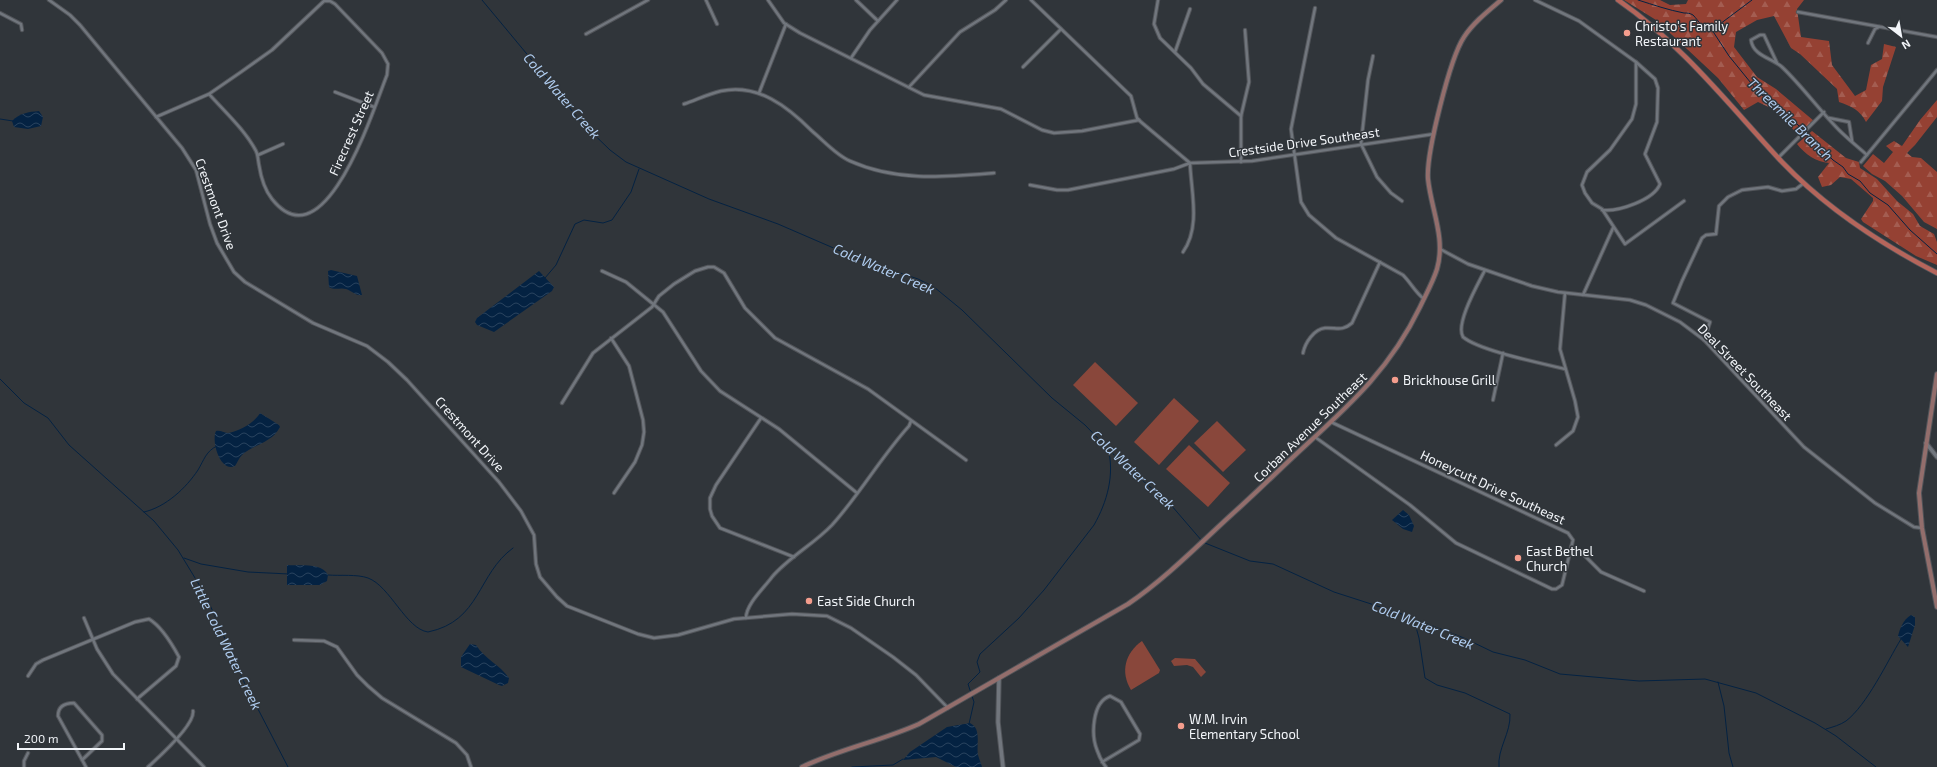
<svg xmlns="http://www.w3.org/2000/svg" width="1937" height="767" font-family="'Exo 2',sans-serif">
  <defs>
    <pattern id="forest-firs" width="22" height="20" patternUnits="userSpaceOnUse"><rect width="22" height="20" fill="#954133"/><path d="M5 1l3.5 6h-7zM16 11l3.5 6h-7z" fill="#a45d51"/></pattern>
    <pattern id="water-waves" width="16" height="10" patternUnits="userSpaceOnUse"><rect width="16" height="10" fill="#042242"/><path d="M0 5q4-4 8 0t8 0" fill="none" stroke="#29435e"/></pattern>
  </defs>
  <rect width="100%" height="100%" fill="#30353a"/>
  <g fill="#89473b">
    <path d="M 1095,362 L 1138,403 L 1116,426 L 1073,385 Z"/>
    <path d="M 1174,398 L 1199,421 L 1159,465 L 1134,442 Z"/>
    <path d="M 1217,421 L 1246,450 L 1223,472 L 1194,443 Z"/>
    <path d="M 1189,445 L 1230,483 L 1208,507 L 1166,469 Z"/>
    <path d="M 1142,641 L 1160,670 L 1159,673 L 1131,690 C 1120,672 1125,653 1142,641 Z"/>
    <path d="M 1175,658 L 1195,659 L 1206,672 L 1201,677 L 1193,667 L 1187,665 L 1174,666 L 1171,661 Z"/>
  </g>
  <g fill="url(#forest-firs)">
    <path d="M 1624,0 L 1660,0 L 1670,5 L 1686,4 L 1688,0 L 1804,0 L 1797,9 L 1801,37 L 1829,41 L 1832,65 L 1855,96 L 1866,90 L 1871,65 L 1882,59 L 1884,44 L 1896,47 L 1883,87 L 1882,101 L 1866,122 C 1860,110 1851,106 1839,102 L 1837,89 L 1800,54 L 1791,48 L 1774,16 L 1757,20 L 1736,32 L 1734,47 L 1757,77 L 1776,89 L 1814,121 L 1798,135 L 1777,111 L 1758,102 L 1744,110 L 1718,78 L 1656,20 Z"/>
    <path d="M 1937,100 L 1937,117 L 1915,145 L 1907,153 L 1912,157 L 1921,158 L 1937,172 L 1937,229 L 1924,222 L 1902,196 L 1885,181 L 1872,174 L 1863,166 L 1873,154 L 1884,163 L 1893,152 L 1886,146 L 1894,141 L 1902,146 L 1920,120 Z"/>
    <path d="M 1812,131 L 1846,158 L 1859,162 L 1860,168 L 1877,179 L 1897,201 L 1913,214 L 1920,226 L 1934,234 L 1937,242 L 1937,265 L 1916,256 L 1863,222 L 1861,219 L 1873,201 L 1873,198 L 1851,179 L 1840,177 L 1831,185 L 1822,187 L 1818,177 L 1829,163 C 1816,162 1805,154 1797,144 Z"/>
  </g>
  <g fill="url(#water-waves)">
    <path d="M 39,111 L 43,117 L 41,126 L 28,129 L 14,127 L 12,121 C 20,113 28,112 39,111 Z"/>
    <path d="M 331,270 L 357,276 L 362,295 C 356,296 352,291 346,289 C 340,287 335,291 329,287 L 328,271 Z"/>
    <path d="M 539,271 L 554,287 L 552,291 L 494,332 L 477,325 L 475,322 L 477,318 Z"/>
    <path d="M 260,413 L 279,425 L 280,427 C 272,443 254,444 242,455 C 239,458 237,463 235,466 C 220,473 211,441 216,431 C 221,430 223,433 228,433 C 240,431 254,423 260,413 Z"/>
    <path d="M 1403,510 L 1409,515 L 1414,526 L 1412,532 L 1403,529 L 1392,520 Z"/>
    <path d="M 287,565 C 299,566 322,562 328,575 L 327,581 L 320,585 L 287,585 Z"/>
    <path d="M 1911,615 L 1915,617 L 1915,625 L 1908,647 L 1898,636 C 1900,628 1903,620 1911,615 Z"/>
    <path d="M 470,644 L 476,645 C 485,659 500,665 509,678 L 508,683 L 502,686 L 499,685 L 461,667 L 461,657 Z"/>
    <path d="M 970,723 C 982,729 976,744 978,755 C 979,759 981,763 982,767 L 956,767 L 936,757 L 903,760 L 910,752 L 947,727 Z"/>
  </g>
  <g fill="none" stroke-linecap="round" stroke-linejoin="round">
    <g stroke="#042242" stroke-width="1">
      <path d="M 482,0 L 546,77 L 580,121 L 610,150 L 626,162 L 709,199 L 778,224 L 859,259 L 918,279 L 934,287 L 962,310 L 1052,398 L 1085,425 L 1119,460 L 1171,505 L 1202,541"/>
      <path d="M 1638,0 C 1654,5 1668,10 1684,13 C 1687,13 1690,13 1693,15 C 1699,21 1702,29 1712,30 L 1729,56 L 1755,88 L 1762,95 L 1778,105 L 1786,115 L 1804,130"/>
      <path d="M 1712,30 L 1752,0"/>
      <path d="M 0,119 L 13,121"/>
      <path d="M 1806,133 L 1833,160 L 1843,167 L 1848,174 L 1860,181 L 1870,193 L 1888,205 L 1910,230 L 1937,254"/>
      <path d="M 545,278 L 556,265 L 575,224 L 584,220 L 603,223 L 612,220 L 631,192 L 639,169"/>
      <path d="M 0,379 L 24,403 L 48,418 L 69,445 L 154,521 L 178,550 L 206,596 L 244,682 L 288,767"/>
      <path d="M 144,512 C 166,507 186,488 198,470 C 204,460 206,451 217,446"/>
      <path d="M 1205,543 L 1250,561 L 1273,564 L 1334,592 L 1396,612 L 1464,638 L 1493,652 L 1525,660 L 1560,674 L 1639,681 L 1705,679 L 1756,693 L 1815,723 L 1836,736 L 1876,767"/>
      <path d="M 184,558 L 201,564 L 248,572 L 289,574"/>
      <path d="M 328,575 C 340,576 357,574 368,578 C 390,586 406,629 428,632 C 481,621 477,574 513,548"/>
      <path d="M 1414,620 L 1419,638 L 1425,678 L 1437,685 L 1465,693 L 1510,714 C 1511,733 1497,749 1499,767"/>
      <path d="M 1718,682 L 1724,706 L 1729,753 L 1733,767"/>
      <path d="M 971,693 L 968,684 L 980,672 L 977,662 L 980,654 L 1019,618 L 1044,590 L 1094,525 C 1107,502 1115,475 1108,448"/>
      <path d="M 969,724 L 974,702 L 972,696"/>
      <path d="M 1826,729 C 1833,727 1840,725 1846,721 C 1867,705 1887,662 1901,639"/>
      <path d="M 852,767 L 893,765 L 903,759"/>
    </g>
    <defs>
      <g id="minor">
        <path d="M 49,0 L 70,15 L 80,25 L 182,148 L 196,170 L 210,224 L 217,243 L 234,272 L 245,282 L 313,323 L 367,346 L 388,362 L 407,380 L 499,482 L 521,511 L 534,535 L 536,564 L 540,577 L 557,597 L 567,606 L 638,634 L 654,638 L 678,635 L 734,619 L 792,614 L 827,616 L 851,628 L 893,657 L 916,675 L 948,708"/>
        <path d="M 706,0 L 717,24"/>
        <path d="M 768,0 L 784,23 L 800,33 L 924,95 L 1001,109 L 1042,130 L 1054,133 L 1082,131 L 1139,120"/>
        <path d="M 856,0 L 878,21"/>
        <path d="M 1031,0 L 1131,96 L 1137,118 L 1141,122 L 1190,163 L 1252,161 L 1434,134"/>
        <path d="M 1158,0 L 1154,24 L 1160,38 L 1191,68 L 1203,84 L 1241,116"/>
        <path d="M 1535,0 L 1579,21 L 1636,62 L 1636,104 L 1632,119 L 1610,150 L 1587,172 L 1582,185 L 1585,193 L 1592,203 L 1602,209 L 1625,244 L 1684,201"/>
        <path d="M 1315,8 L 1291,129 L 1301,202 L 1309,215 L 1336,238 L 1403,275 C 1411,283 1415,292 1424,299"/>
        <path d="M 1798,12 L 1937,37"/>
        <path d="M 0,13 L 21,24 L 22,30"/>
        <path d="M 586,34 L 648,0"/>
        <path d="M 1868,43 L 1875,29 L 1879,27"/>
        <path d="M 1175,52 L 1190,9"/>
        <path d="M 1373,56 L 1368,80 L 1361,144 L 1377,177 L 1391,193 L 1402,201"/>
        <path d="M 851,58 L 870,30 L 897,0"/>
        <path d="M 1777,63 L 1764,35 L 1760,35 L 1751,40 C 1753,56 1772,58 1782,67 C 1803,87 1819,110 1839,130 C 1848,139 1858,147 1867,155"/>
        <path d="M 1023,67 L 1061,29"/>
        <path d="M 909,87 L 960,32 L 995,10 L 1006,0"/>
        <path d="M 335,92 L 374,107"/>
        <path d="M 759,93 L 786,24"/>
        <path d="M 684,104 C 696,100 708,94 721,91 C 758,83 788,107 812,131 C 824,141 836,155 850,161 C 897,182 945,177 994,173"/>
        <path d="M 156,117 L 209,94 L 241,72 L 272,50 L 324,1 L 330,1 L 335,4 L 382,53 L 388,64 L 387,75 C 374,107 325,266 272,199 C 264,189 261,178 259,165 C 258,160 258,155 256,151 C 245,130 225,112 209,94"/>
        <path d="M 1829,118 L 1849,122 L 1852,141"/>
        <path d="M 258,155 L 283,144"/>
        <path d="M 1779,157 L 1824,112"/>
        <path d="M 1241,162 L 1241,116 L 1249,82 L 1245,30"/>
        <path d="M 1861,162 L 1937,70"/>
        <path d="M 1030,185 L 1057,190 L 1068,190 L 1174,169 L 1190,163 C 1191,191 1201,227 1183,252"/>
        <path d="M 1602,210 C 1618,212 1654,200 1660,184 L 1645,154 L 1657,122 L 1658,88 L 1655,79 L 1636,62"/>
        <path d="M 1440,249 L 1468,264 L 1532,286 L 1558,292 L 1630,300 L 1646,305 L 1680,322 L 1704,340 L 1804,447 L 1875,503 L 1914,527 L 1922,528"/>
        <path d="M 1485,270 C 1478,284 1455,324 1463,337 C 1480,351 1541,363 1565,369"/>
        <path d="M 602,271 L 626,282 L 663,312 L 701,371 L 720,391 L 779,429 L 857,493"/>
        <path d="M 1583,295 L 1613,228"/>
        <path d="M 611,338 L 629,366 L 643,420 L 644,432 L 642,445 L 635,462 L 614,493"/>
        <path d="M 1704,340 L 1710,322 L 1673,303 L 1682,281 L 1702,238 L 1706,235 L 1716,234 L 1719,206 L 1728,197 L 1742,190 L 1768,187 L 1782,191 L 1796,189 L 1804,183"/>
        <path d="M 1303,353 C 1305,343 1314,329 1325,328 C 1336,327 1342,332 1352,323 L 1380,262"/>
        <path d="M 1493,400 L 1503,353"/>
        <path d="M 562,403 L 593,353 L 652,307 L 659,296 L 674,284 L 695,271 L 708,267 L 714,267 L 724,273 L 745,308 L 775,338 L 868,389 L 966,460"/>
        <path d="M 761,418 L 716,485 L 710,498 L 710,509 L 712,516 L 720,528 L 794,557"/>
        <path d="M 1315,437 L 1410,505 L 1456,543 L 1552,589 L 1556,589 L 1562,585 L 1573,540 L 1568,533 L 1331,422"/>
        <path d="M 1556,445 L 1573,431 L 1578,417 L 1575,401 L 1560,349 L 1565,293"/>
        <path d="M 1571,547 L 1580,551 L 1601,572 L 1644,591"/>
        <path d="M 84,618 L 97,649 L 113,674 L 204,767"/>
        <path d="M 746,618 C 746,604 764,588 772,577 C 789,557 814,544 832,525 C 860,494 881,457 909,426 L 911,421"/>
        <path d="M 294,640 L 324,641 L 337,647 L 357,675 L 368,686 L 382,698 L 456,743 L 467,755 L 471,767"/>
        <path d="M 28,676 L 36,664 L 43,660 L 135,622 L 149,619 C 161,626 172,644 179,657 L 176,666 L 137,699"/>
        <path d="M 82,760 L 102,741 L 102,735 L 74,703 C 65,703 58,706 58,716 L 86,767"/>
        <path d="M 1102,762 L 1139,740 L 1140,734 L 1121,702 L 1110,696 C 1092,702 1091,735 1097,750 C 1099,756 1102,762 1106,767"/>
        <path d="M 24,767 L 24,761 L 28,753"/>
        <path d="M 148,767 C 159,757 195,725 193,711"/>
      </g>
      <g id="tertiary">
        <path d="M 1926,443 L 1937,457"/>
        <path d="M 999,678 L 998,722 L 1003,767"/>
      </g>
      <g id="secondary">
        <path d="M 1937,374 L 1919,493 L 1922,528 L 1937,607"/>
        <path d="M 802,767 C 840,749 881,741 919,724 L 1128,604 C 1169,576 1203,540 1240,507 C 1262,487 1283,466 1306,445 C 1354,401 1391,367 1420,307 C 1426,294 1433,282 1437,269 C 1446,238 1431,209 1428,179 C 1426,154 1450,58 1464,37 C 1473,23 1488,11 1501,0"/>
      </g>
      <path id="primary" d="M 1618,0 C 1683,45 1729,105 1782,162 C 1826,208 1881,244 1937,273"/>
    </defs>
    <use href="#minor" stroke="#515459" stroke-width="4.5"/>
    <use href="#tertiary" stroke="#515459" stroke-width="5.5"/>
    <use href="#secondary" stroke="#515459" stroke-width="6"/>
    <use href="#primary" stroke="#515459" stroke-width="6"/>
    <use href="#minor" stroke="#71767d" stroke-width="2.5"/>
    <use href="#tertiary" stroke="#71767d" stroke-width="3.5"/>
    <use href="#secondary" stroke="#936e6c" stroke-width="4"/>
    <use href="#primary" stroke="#b5655b" stroke-width="4.5"/>
  </g>
  <g fill="#f49d8d" stroke="#30353a" stroke-width="1.5">
    <circle cx="1627" cy="33" r="4"/>
    <circle cx="1395" cy="380" r="4"/>
    <circle cx="1518" cy="558" r="4"/>
    <circle cx="809" cy="601" r="4"/>
    <circle cx="1181" cy="726" r="4"/>
  </g>
  <g text-anchor="middle" stroke-width="3" stroke-linejoin="round" paint-order="stroke">
    <g font-size="13" fill="#f2f5f9" stroke="#30353a" text-anchor="start">
      <text x="1635" y="31">Christo's Family<tspan x="1635" dy="15">Restaurant</tspan></text>
      <text x="1403" y="385">Brickhouse Grill</text>
      <text x="1526" y="556">East Bethel<tspan x="1526" dy="15">Church</tspan></text>
      <text x="817" y="606">East Side Church</text>
      <text x="1189" y="724">W.M. Irvin<tspan x="1189" dy="15">Elementary School</tspan></text>
    </g>
    <g font-size="13" fill="#f2f5f9" stroke="#30353a">
      <text transform="translate(351 133) rotate(-66)" y="5">Firecrest Street</text>
      <text transform="translate(1304 142) rotate(-8)" y="5">Crestside Drive Southeast</text>
      <text transform="translate(216 204) rotate(70)" y="5">Crestmont Drive</text>
      <text transform="translate(1745 372) rotate(46)" y="5">Deal Street Southeast</text>
      <text transform="translate(1310 427) rotate(-44)" y="5">Corban Avenue Southeast</text>
      <text transform="translate(470 434) rotate(48)" y="5">Crestmont Drive</text>
      <text transform="translate(1493 487) rotate(25)" y="5">Honeycutt Drive Southeast</text>
    </g>
    <g font-size="14" font-style="italic" fill="#b0cdf0" stroke="#30353a">
      <text transform="translate(562 96) rotate(49)" y="5">Cold Water Creek</text>
      <text transform="translate(1790 119) rotate(44)" y="5">Threemile Branch</text>
      <text transform="translate(884 269) rotate(23)" y="5">Cold Water Creek</text>
      <text transform="translate(1133 470) rotate(43)" y="5">Cold Water Creek</text>
      <text transform="translate(1423 625) rotate(22)" y="5">Cold Water Creek</text>
      <text transform="translate(226 644) rotate(64)" y="5">Little Cold Water Creek</text>
    </g>
  </g>
  <g transform="translate(1901 36) rotate(149)" stroke="#30353a" stroke-width="3" paint-order="stroke">
  <path d="M0-3L7 15L0 10L-7 15Z" fill="#f2f5f9"/>
  <text y="-6" font-size="11" font-weight="bold" text-anchor="middle" fill="#f2f5f9">N</text>
  </g>
  <path d="M18 743v6h106v-6" fill="none" stroke="#f2f5f9" stroke-width="2"/>
  <text x="24" y="743" font-size="12" fill="#f2f5f9" stroke="#30353a" stroke-width="3" paint-order="stroke">200 m</text>
</svg>
